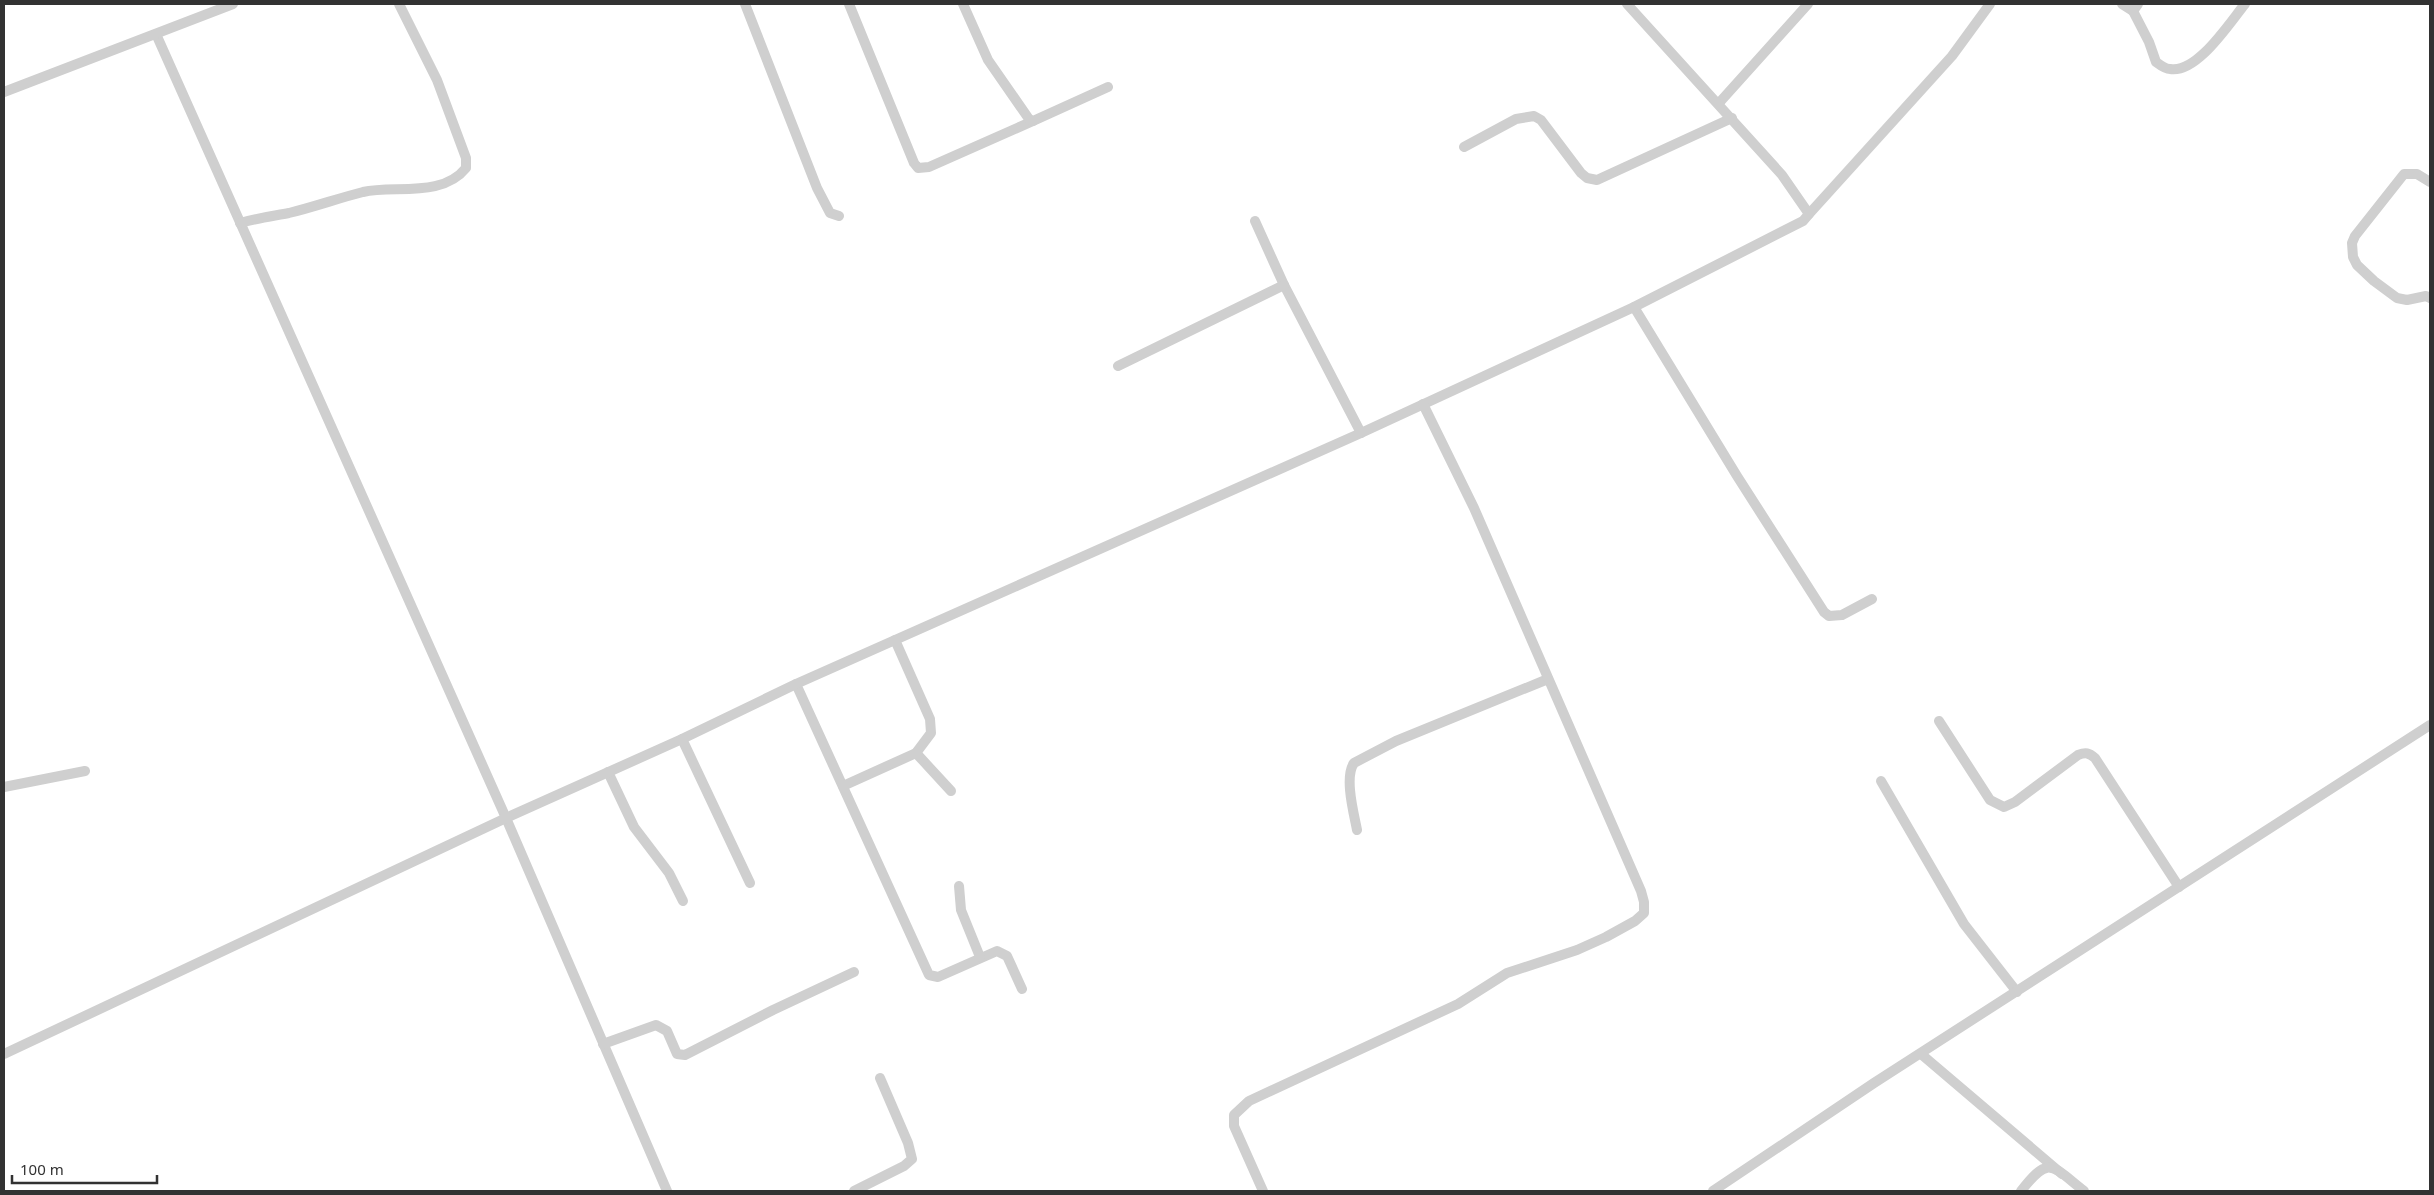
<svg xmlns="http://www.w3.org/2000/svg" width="2434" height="1195" font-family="'Noto Sans',sans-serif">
  <rect width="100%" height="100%" fill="#fff"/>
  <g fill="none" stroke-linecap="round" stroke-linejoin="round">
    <g stroke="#cfcfcf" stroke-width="10">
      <path d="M 745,4 L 817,188 L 830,213 L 839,216"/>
      <path d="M 849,4 L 914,163 L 918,168 L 929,167 L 1033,121"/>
      <path d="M 963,4 L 988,60 L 1029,119 L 1033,121 L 1108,87"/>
      <path d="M 2122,4 L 2133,11 L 2138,4"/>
      <path d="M 2133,11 L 2149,42 L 2156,62 C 2160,65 2166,69 2170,69 C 2197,74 2230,22 2245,4"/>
      <path d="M 156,34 L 506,818 L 667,1191"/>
      <path d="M 4,92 L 233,4"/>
      <path d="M 1719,103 L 1808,4"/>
      <path d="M 1464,147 L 1516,119 L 1534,116 L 1541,120 L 1581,173 L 1587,178 L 1597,180 L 1732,118"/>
      <path d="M 2430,182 L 2417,174 L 2404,174 L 2355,236 L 2352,243 L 2353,257 L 2357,265 L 2374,281 L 2397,298 L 2407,300 L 2426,296 L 2430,298"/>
      <path d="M 1809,214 L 1952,56 L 1990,4"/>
      <path d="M 1255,221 L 1284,285 L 1361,433"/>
      <path d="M 240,223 C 257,218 273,216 289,213 C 314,207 339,198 363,192 C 395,185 442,198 466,168 L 466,158 L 437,80 L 399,4"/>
      <path d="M 1634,307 L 1737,476 L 1824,612 L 1829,616 L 1842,615 L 1872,599"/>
      <path d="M 1118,366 L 1284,285"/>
      <path d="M 796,684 L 929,975 L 938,977 L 997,951 L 1007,956 L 1022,989"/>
      <path d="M 1939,721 L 1990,800 L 2004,807 L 2015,802 L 2078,755 C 2086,752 2089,753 2095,758 L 2179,887"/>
      <path d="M 682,739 L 750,883"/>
      <path d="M 916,753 L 951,791"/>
      <path d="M 608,772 L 634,827 L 669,873 L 683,901"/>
      <path d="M 1881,781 L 1964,924 L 2017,992"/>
      <path d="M 843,786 L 916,753 L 931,733 L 930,719 L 895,640"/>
      <path d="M 4,787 L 85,771"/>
      <path d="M 1357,830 C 1354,814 1344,777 1354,763 L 1396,741 L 1548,679"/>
      <path d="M 959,886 L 961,910 L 980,957"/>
      <path d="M 603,1044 L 656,1025 L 667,1031 L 677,1054 L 685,1055 L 773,1010 L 854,972"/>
      <path d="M 4,1054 L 506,818 L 682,739 L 796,684 L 1361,433 L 1634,307 L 1803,221 L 1809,214 L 1782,175 L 1627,4"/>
      <path d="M 1921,1054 L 2062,1174"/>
      <path d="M 854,1191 L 904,1166 L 912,1159 L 908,1143 L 880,1078"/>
      <path d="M 1263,1191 L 1234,1126 L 1234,1115 L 1249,1101 L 1458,1004 L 1507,973 L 1577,950 L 1606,937 L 1635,921 L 1644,913 L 1644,902 L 1641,891 L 1474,508 L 1423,404"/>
      <path d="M 1713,1191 L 1874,1083 L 2430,725"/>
      <path d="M 2021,1191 C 2049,1155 2051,1165 2084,1191"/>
    </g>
  </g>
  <rect width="2434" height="1195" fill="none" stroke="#323232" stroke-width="10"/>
  <path d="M12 1175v8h145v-8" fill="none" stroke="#323232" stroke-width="2.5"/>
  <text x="20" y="1175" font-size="15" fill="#323232" stroke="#ffffff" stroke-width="4" paint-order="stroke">100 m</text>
</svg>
